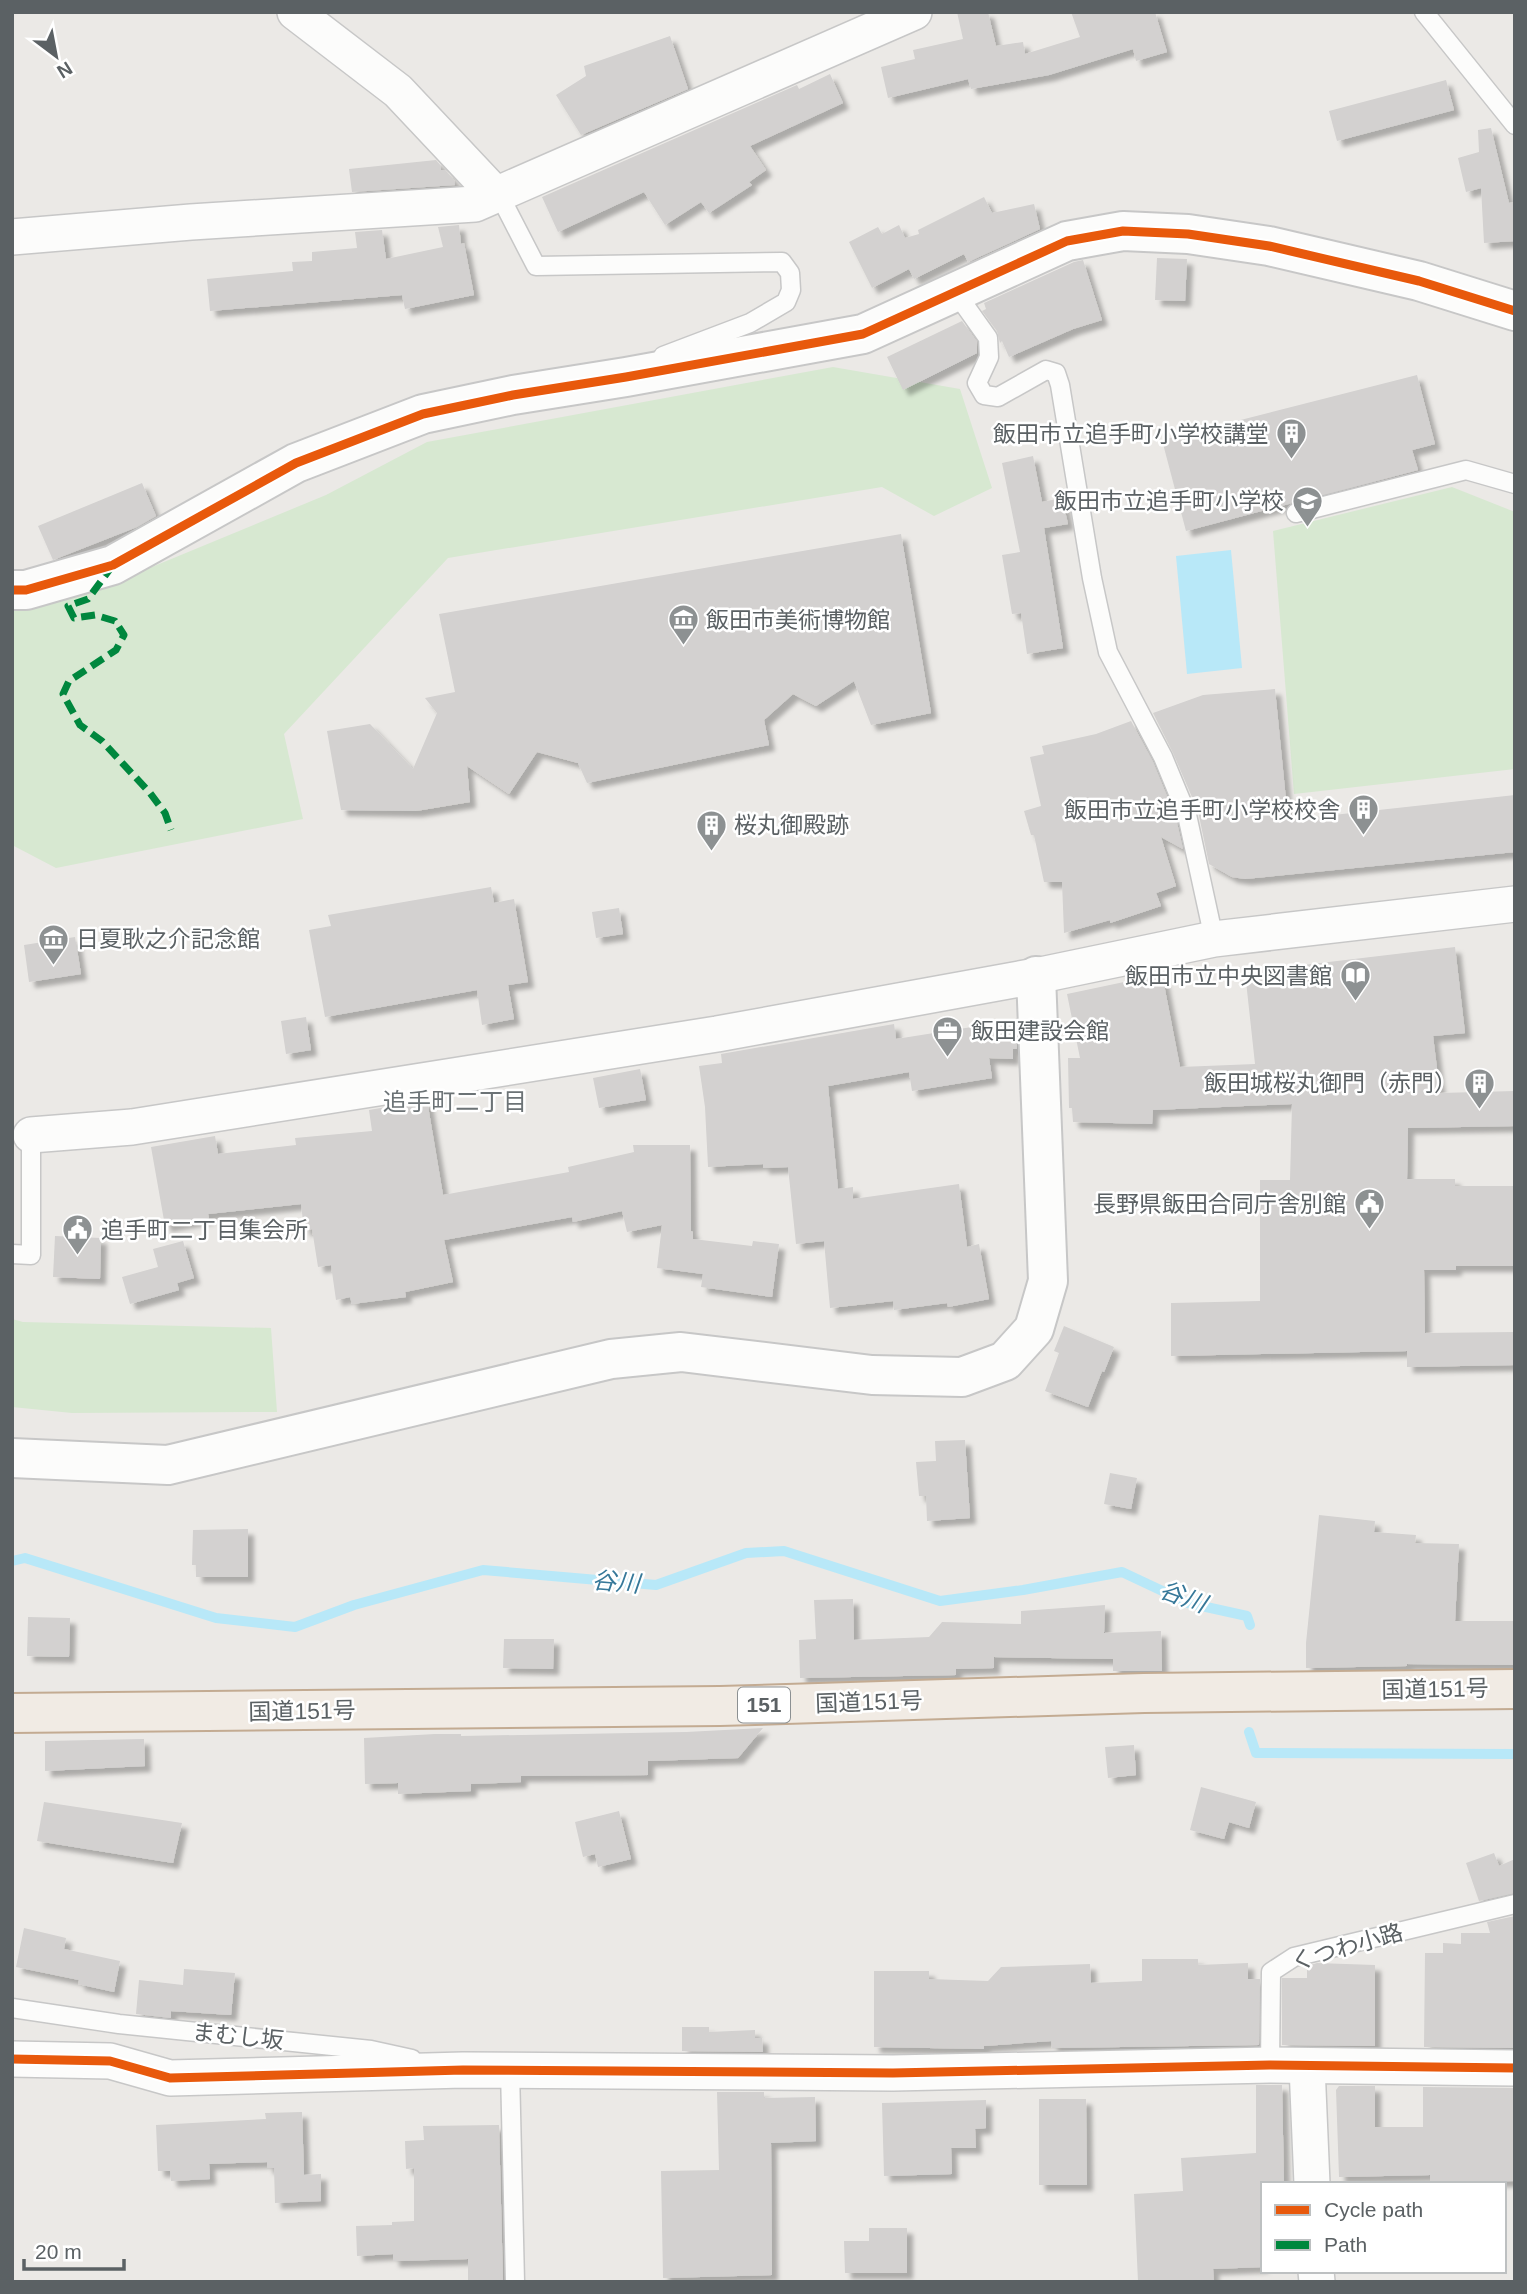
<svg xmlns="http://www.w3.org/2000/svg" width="1527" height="2294" font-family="Arial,'Noto Sans JP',sans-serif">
  <defs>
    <filter id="shadow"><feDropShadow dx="6" dy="6" stdDeviation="2" flood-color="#0004"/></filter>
  </defs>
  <rect width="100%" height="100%" fill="#ebe9e6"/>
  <g fill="#d7e8d1">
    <path d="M 833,367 L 960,389 L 992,488 L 934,516 L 882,487 L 448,558 L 284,734 L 303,819 L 56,868 L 12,845 L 12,610 L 147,569 L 326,495 L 427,442 Z"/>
    <path d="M 1452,487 L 1515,512 L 1515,769 L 1294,794 L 1273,531 Z"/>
    <path d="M 12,1319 L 23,1322 L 271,1328 L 277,1412 L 72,1413 L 12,1407 Z"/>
  </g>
  <path fill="#b8e8f8" d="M 1231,550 L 1242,668 L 1187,674 L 1176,556 Z"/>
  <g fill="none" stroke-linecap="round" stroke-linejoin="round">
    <g stroke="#b8e8f8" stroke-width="10">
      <path d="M 12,1561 L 25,1558 L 216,1618 L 295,1627 L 354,1605 L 483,1570 L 656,1585 L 746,1553 L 784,1551 L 940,1601 L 1023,1590 L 1122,1572 L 1188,1603 L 1247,1616 L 1250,1625"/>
      <path d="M 1249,1732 L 1256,1753 L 1515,1754"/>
    </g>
  </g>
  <g fill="#d3d1d0" filter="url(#shadow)">
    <path d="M 957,12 L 988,12 L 996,46 L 1023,42 L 1025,54 L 1080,37 L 1071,12 L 1155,12 L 1167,52 L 1136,61 L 1133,49 L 1049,75 L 971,89 L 968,79 L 888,98 L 881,67 L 915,59 L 913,50 L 963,39 Z"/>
    <path d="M 670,36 L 688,89 L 581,135 L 556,95 L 586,76 L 584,66 Z"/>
    <path d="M 830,74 L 843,103 L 750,146 L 766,170 L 749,182 L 752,185 L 709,213 L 701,202 L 665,225 L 644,192 L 558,232 L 542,197 L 797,85 L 799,89 Z"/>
    <path d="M 1446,80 L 1454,110 L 1337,141 L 1329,111 Z"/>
    <path d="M 1491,128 L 1509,203 L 1515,202 L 1515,241 L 1484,243 L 1481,188 L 1466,192 L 1458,158 L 1479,152 L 1478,130 Z"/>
    <path d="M 436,160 L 441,166 L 441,170 L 445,170 L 454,180 L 455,185 L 352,192 L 349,169 Z"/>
    <path d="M 984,197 L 992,213 L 1034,204 L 1040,229 L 968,262 L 964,254 L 914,279 L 909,269 L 872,288 L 849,242 L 878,227 L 882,234 L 899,225 L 905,238 L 919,234 L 918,230 Z"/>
    <path d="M 459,225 L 461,244 L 464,243 L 474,295 L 405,309 L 402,295 L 210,311 L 207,279 L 293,271 L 292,262 L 312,261 L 312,252 L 357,248 L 355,232 L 382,230 L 386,259 L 443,247 L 438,227 Z"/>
    <path d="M 1157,258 L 1187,259 L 1185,301 L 1155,300 Z"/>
    <path d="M 1083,260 L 1102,320 L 1073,329 L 1009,357 L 1002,341 L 1000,343 L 997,331 L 982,311 L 986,309 L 984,303 L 1074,262 Z"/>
    <path d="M 962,321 L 977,342 L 977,353 L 903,390 L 887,357 Z"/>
    <path d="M 1417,375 L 1435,444 L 1412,450 L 1418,470 L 1186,531 L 1162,440 Z"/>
    <path d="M 1033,456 L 1042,502 L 1062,498 L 1068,524 L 1044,528 L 1063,648 L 1027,654 L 1021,613 L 1012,614 L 1002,555 L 1020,552 L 1002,463 Z"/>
    <path d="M 142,483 L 156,516 L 137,527 L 53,560 L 38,526 Z"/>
    <path d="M 901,534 L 931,713 L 871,725 L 854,681 L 816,706 L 793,694 L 764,720 L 769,745 L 587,783 L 578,763 L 537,752 L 509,794 L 467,766 L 470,802 L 416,811 L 341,810 L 327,731 L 370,724 L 413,769 L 437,713 L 425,698 L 455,692 L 439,614 Z"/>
    <path d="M 1275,689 L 1288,820 L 1515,795 L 1515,852 L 1245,879 L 1232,877 L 1209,864 L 1198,811 L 1173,753 L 1153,713 L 1203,695 Z"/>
    <path d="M 1131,721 L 1153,762 L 1176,818 L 1183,849 L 1161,837 L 1176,886 L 1156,893 L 1161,906 L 1110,923 L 1110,920 L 1064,933 L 1062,882 L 1044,882 L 1034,835 L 1031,835 L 1024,811 L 1041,806 L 1030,757 L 1044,754 L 1042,746 L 1096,734 Z"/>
    <path d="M 491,887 L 494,903 L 514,899 L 528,982 L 508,985 L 514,1019 L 482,1025 L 477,990 L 325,1017 L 309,930 L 331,926 L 328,915 Z"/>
    <path d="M 619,908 L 623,934 L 596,938 L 592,912 Z"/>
    <path d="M 75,937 L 81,974 L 29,982 L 24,945 Z"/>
    <path d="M 1455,947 L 1465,1033 L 1433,1036 L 1440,1093 L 1515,1091 L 1515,1126 L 1408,1128 L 1407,1179 L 1455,1179 L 1455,1186 L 1515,1186 L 1515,1266 L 1456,1266 L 1456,1270 L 1424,1270 L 1425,1333 L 1515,1332 L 1515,1365 L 1407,1367 L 1407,1351 L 1171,1356 L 1171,1303 L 1260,1301 L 1260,1180 L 1290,1180 L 1292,1104 L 1153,1110 L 1152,1124 L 1073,1122 L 1072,1108 L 1069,1108 L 1068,1058 L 1080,1058 L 1067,994 L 1162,974 L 1180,1067 L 1255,1064 L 1245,972 Z"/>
    <path d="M 306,1017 L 311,1050 L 286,1054 L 281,1021 Z"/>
    <path d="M 1016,1020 L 1017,1049 L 1013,1049 L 1013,1059 L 989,1058 L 992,1078 L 912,1091 L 909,1072 L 828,1086 L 838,1189 L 853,1187 L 853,1199 L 959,1184 L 967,1247 L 979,1244 L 989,1299 L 948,1307 L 947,1303 L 894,1310 L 893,1301 L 830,1308 L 824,1241 L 796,1244 L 788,1167 L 763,1168 L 763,1164 L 708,1167 L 705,1107 L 699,1066 L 722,1063 L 721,1054 L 894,1024 L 896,1039 Z"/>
    <path d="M 640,1069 L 646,1100 L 599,1108 L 593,1078 Z"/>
    <path d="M 427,1100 L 443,1195 L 569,1172 L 568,1167 L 634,1152 L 633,1145 L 690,1145 L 691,1231 L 693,1232 L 693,1239 L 752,1246 L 753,1241 L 779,1244 L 772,1297 L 701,1287 L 703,1274 L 657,1268 L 662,1225 L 627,1232 L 622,1211 L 573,1222 L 572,1217 L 444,1240 L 453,1282 L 405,1292 L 406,1297 L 352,1304 L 350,1297 L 336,1300 L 331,1265 L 318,1267 L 312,1229 L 304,1230 L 301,1204 L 208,1214 L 209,1218 L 165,1226 L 151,1147 L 215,1136 L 218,1154 L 296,1145 L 295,1138 L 372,1131 L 369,1110 Z"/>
    <path d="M 55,1236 L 101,1238 L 100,1279 L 53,1277 Z"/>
    <path d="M 183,1241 L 194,1278 L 177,1283 L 179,1290 L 130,1304 L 122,1277 L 158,1267 L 153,1249 Z"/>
    <path d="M 1064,1326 L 1114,1347 L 1104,1372 L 1102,1371 L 1088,1407 L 1045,1391 L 1059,1353 L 1054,1351 Z"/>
    <path d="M 965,1440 L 970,1518 L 927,1521 L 926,1496 L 919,1496 L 916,1462 L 936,1461 L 935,1441 Z"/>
    <path d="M 1110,1473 L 1137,1478 L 1131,1509 L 1104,1504 Z"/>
    <path d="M 1319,1515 L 1375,1521 L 1374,1532 L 1416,1535 L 1415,1543 L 1459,1544 L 1455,1621 L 1515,1621 L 1515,1665 L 1407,1664 L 1407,1666 L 1306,1668 L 1306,1643 Z"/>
    <path d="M 248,1529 L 248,1577 L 196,1577 L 196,1565 L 192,1565 L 193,1530 Z"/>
    <path d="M 853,1599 L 854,1640 L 929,1637 L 942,1622 L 1021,1624 L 1021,1611 L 1105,1605 L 1104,1633 L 1161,1631 L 1162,1671 L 1113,1671 L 1113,1659 L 994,1657 L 994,1668 L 956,1669 L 956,1675 L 800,1678 L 799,1640 L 816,1639 L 814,1600 Z"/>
    <path d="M 28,1617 L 70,1618 L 69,1657 L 27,1656 Z"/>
    <path d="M 504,1639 L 554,1639 L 553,1669 L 503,1668 Z"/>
    <path d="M 763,1728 L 738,1758 L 648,1761 L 648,1775 L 521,1776 L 521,1782 L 471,1784 L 471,1791 L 398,1794 L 398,1783 L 365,1784 L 364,1738 L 435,1734 L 461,1734 L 461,1736 L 686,1732 Z"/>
    <path d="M 144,1739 L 145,1766 L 45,1771 L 45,1741 Z"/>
    <path d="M 1134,1745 L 1136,1775 L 1108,1778 L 1105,1747 Z"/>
    <path d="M 1201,1787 L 1256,1802 L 1249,1828 L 1229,1822 L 1224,1839 L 1190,1830 Z"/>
    <path d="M 44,1802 L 182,1823 L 173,1863 L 37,1841 Z"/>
    <path d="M 619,1811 L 631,1859 L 598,1867 L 595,1854 L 583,1857 L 575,1822 Z"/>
    <path d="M 1494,1853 L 1499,1866 L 1515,1859 L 1515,1893 L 1479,1901 L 1466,1863 Z"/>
    <path d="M 1515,1916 L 1515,2048 L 1424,2047 L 1425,1953 L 1443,1953 L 1443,1943 L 1461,1944 L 1461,1933 L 1490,1933 L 1487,1922 Z"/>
    <path d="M 24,1928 L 66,1938 L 64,1949 L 120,1961 L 114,1992 L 78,1984 L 79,1980 L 16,1967 Z"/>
    <path d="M 1142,1959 L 1198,1959 L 1198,1965 L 1248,1963 L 1248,1979 L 1260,1979 L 1259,2045 L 1052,2048 L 1051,2041 L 984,2046 L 984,2049 L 874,2047 L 874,1971 L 929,1971 L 929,1979 L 988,1981 L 1001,1967 L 1090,1964 L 1091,1983 L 1142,1981 Z"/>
    <path d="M 1317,1963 L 1375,1965 L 1375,2046 L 1282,2045 L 1282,1978 L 1307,1978 L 1307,1966 Z"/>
    <path d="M 184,1969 L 235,1973 L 231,2015 L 171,2011 L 171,2018 L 136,2014 L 139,1980 L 183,1985 Z"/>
    <path d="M 682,2027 L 709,2027 L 709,2032 L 755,2030 L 755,2038 L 762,2038 L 763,2052 L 682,2051 Z"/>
    <path d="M 1256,2085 L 1282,2085 L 1284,2184 L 1263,2184 L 1263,2267 L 1213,2269 L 1214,2282 L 1138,2282 L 1134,2194 L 1183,2191 L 1181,2158 L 1256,2153 Z"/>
    <path d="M 1339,2086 L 1375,2086 L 1375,2127 L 1423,2127 L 1423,2087 L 1515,2088 L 1515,2181 L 1430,2182 L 1430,2175 L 1339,2177 L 1336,2090 Z"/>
    <path d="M 717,2092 L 764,2092 L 764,2098 L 815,2097 L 816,2141 L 771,2143 L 772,2275 L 663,2278 L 661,2171 L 719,2170 Z"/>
    <path d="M 1039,2099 L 1086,2099 L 1087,2185 L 1039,2185 Z"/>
    <path d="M 986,2100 L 986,2128 L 975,2129 L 976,2148 L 951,2148 L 952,2174 L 884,2176 L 882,2103 Z"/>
    <path d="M 302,2112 L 304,2175 L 321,2174 L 321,2201 L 275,2203 L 274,2168 L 267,2168 L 267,2162 L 209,2164 L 210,2179 L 171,2181 L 170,2171 L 158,2171 L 156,2125 L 266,2119 L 265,2113 Z"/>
    <path d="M 499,2125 L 503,2282 L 468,2282 L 468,2259 L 393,2261 L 393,2254 L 357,2256 L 356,2226 L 392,2225 L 392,2222 L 414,2221 L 414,2168 L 406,2169 L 405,2141 L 424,2140 L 423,2126 Z"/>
    <path d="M 869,2228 L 907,2228 L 907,2273 L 845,2273 L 844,2241 L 869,2241 Z"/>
  </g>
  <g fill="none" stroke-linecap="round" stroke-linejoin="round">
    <defs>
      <g id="service">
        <path d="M 1424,12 L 1515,125"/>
        <path d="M 495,194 L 503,202 L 536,266 L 782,262 L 790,273 L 791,290 L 786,302 L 750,323 L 663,356"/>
        <path d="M 956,293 L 988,338 L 989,357 L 977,383 L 984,395 L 998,397 L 1046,370 L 1056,373 L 1060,385 L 1092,578 L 1108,652 L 1163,757 L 1187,815 L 1214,939"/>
        <path d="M 1296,513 L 1466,470 L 1515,484"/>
        <path d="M 12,1254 L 31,1255 L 31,1135"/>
        <path d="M 12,2008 L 119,2024 L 371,2050 L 412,2059"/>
        <path d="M 1270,2065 L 1271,1972 L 1294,1957 L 1515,1904"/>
        <path d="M 510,2070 L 515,2282"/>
      </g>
      <g id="minor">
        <path d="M 295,12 L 398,91 L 495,194"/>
        <path d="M 12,237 L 191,222 L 475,204 L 914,12"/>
        <path d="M 31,1135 L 132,1127 L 717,1034 L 1036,976 L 1214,939 L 1515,904"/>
        <path d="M 12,2059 L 110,2061 L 170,2078 L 463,2070 L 893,2073 L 1270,2065 L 1515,2068"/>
        <path d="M 1307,2066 L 1312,2184"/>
        <path d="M 1316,2271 L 1317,2282"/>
      </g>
      <g id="tertiary">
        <path d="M 12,590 L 26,590 L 113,565 L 296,463 L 423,414 L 513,395 L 626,377 L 863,334 L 1067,241 L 1123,231 L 1188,234 L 1269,246 L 1419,281 L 1515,311"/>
        <path d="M 12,1458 L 168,1465 L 611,1359 L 681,1352 L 872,1375 L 962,1377 L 1005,1361 L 1034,1329 L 1048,1281 L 1036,976"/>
      </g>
      <path id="trunk" d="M 12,1713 L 720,1706 L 1144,1693 L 1515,1689"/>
    </defs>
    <use href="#service" stroke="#c7c7c7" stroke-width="21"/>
    <use href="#minor" stroke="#c7c7c7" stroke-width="38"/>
    <use href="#tertiary" stroke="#c7c7c7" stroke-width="42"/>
    <use href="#trunk" stroke="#c3ab92" stroke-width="42"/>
    <use href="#service" stroke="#fcfcfb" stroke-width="18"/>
    <use href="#minor" stroke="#fcfcfb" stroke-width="35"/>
    <use href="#tertiary" stroke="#fcfcfb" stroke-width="38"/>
    <use href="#trunk" stroke="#f1ebe4" stroke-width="38"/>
    <path stroke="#00873e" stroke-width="7" stroke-dasharray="14 7" stroke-linecap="butt" d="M 113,565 L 88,599 L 68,606 L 74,618 L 95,615 L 115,621 L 124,635 L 116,650 L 69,681 L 63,694 L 80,725 L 102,741 L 150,793 L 165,813 L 171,830"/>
    <defs>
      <g id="cycleway">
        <path d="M 12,590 L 26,590 L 113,565 L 296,463 L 423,414 L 513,395 L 626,377 L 863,334 L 1067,241 L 1123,231 L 1188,234 L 1269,246 L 1419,281 L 1515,311"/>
        <path d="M 12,2059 L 110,2061 L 170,2078 L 463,2070 L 893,2073 L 1270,2065 L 1515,2068"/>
      </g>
    </defs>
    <use href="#cycleway" stroke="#fff" stroke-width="13"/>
    <use href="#cycleway" stroke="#e8590c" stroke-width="9"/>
  </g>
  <defs>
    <symbol id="building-pin" viewBox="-11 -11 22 30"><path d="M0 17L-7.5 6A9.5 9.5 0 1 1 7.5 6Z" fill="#8d9192" stroke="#fff"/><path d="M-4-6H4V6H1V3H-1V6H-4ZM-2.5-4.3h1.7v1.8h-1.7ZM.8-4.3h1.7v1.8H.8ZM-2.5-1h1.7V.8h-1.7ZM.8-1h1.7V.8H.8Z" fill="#fff"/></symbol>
    <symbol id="school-pin" viewBox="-11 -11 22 30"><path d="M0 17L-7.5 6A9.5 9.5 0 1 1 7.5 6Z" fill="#8d9192" stroke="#fff"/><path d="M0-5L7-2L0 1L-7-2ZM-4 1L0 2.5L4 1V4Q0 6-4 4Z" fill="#fff"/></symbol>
    <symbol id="museum-pin" viewBox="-11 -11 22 30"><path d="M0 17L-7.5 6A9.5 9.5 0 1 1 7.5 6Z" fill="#8d9192" stroke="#fff"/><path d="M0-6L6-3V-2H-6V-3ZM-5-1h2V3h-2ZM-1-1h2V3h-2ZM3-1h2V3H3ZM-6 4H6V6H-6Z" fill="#fff"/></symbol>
    <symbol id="library-pin" viewBox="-11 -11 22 30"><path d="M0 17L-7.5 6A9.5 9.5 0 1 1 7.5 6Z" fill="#8d9192" stroke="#fff"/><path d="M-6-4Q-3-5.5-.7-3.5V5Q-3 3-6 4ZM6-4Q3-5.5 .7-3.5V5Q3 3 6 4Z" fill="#fff"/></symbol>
    <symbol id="office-pin" viewBox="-11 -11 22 30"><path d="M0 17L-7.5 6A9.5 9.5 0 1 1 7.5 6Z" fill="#8d9192" stroke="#fff"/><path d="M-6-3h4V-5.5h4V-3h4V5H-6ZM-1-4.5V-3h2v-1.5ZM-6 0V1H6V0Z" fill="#fff"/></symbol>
    <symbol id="civic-pin" viewBox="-11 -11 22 30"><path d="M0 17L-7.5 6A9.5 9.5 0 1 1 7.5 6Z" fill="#8d9192" stroke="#fff"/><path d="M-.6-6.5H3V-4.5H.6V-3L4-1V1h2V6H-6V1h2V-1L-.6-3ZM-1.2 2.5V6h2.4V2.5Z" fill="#fff"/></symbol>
  </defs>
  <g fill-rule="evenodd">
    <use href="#building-pin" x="1274" y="416" width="35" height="47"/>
    <use href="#school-pin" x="1290" y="484" width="35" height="47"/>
    <use href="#museum-pin" x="666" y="602" width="35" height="47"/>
    <use href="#building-pin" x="1346" y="792" width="35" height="47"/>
    <use href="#building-pin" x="694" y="808" width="35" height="47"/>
    <use href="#museum-pin" x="36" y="922" width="35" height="47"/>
    <use href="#library-pin" x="1338" y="958" width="35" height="47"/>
    <use href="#office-pin" x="930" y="1014" width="35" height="47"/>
    <use href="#building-pin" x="1462" y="1066" width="35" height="47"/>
    <use href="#civic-pin" x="1352" y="1186" width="35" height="47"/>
    <use href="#civic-pin" x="60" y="1212" width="35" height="47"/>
  </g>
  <g text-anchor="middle" stroke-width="5" stroke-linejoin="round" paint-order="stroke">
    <rect fill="#fff" stroke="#8c9092" stroke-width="2" x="738" y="1687.5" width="52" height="35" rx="5"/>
    <g font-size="21" font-weight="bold" fill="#5b6164">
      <text x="764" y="1712">151</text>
    </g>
    <g font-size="23" fill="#5b6164" stroke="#fff" text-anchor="end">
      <text x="1269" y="442">飯田市立追手町小学校講堂</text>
      <text x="1284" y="509">飯田市立追手町小学校</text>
      <text x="706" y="628" text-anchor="start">飯田市美術博物館</text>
      <text x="1340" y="818">飯田市立追手町小学校校舎</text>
      <text x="734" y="833" text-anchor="start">桜丸御殿跡</text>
      <text x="76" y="947" text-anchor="start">日夏耿之介記念館</text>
      <text x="1332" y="984">飯田市立中央図書館</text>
      <text x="971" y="1039" text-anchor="start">飯田建設会館</text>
      <text x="1457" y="1091">飯田城桜丸御門（赤門）</text>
      <text x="1346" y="1212">長野県飯田合同庁舎別館</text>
      <text x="101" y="1238" text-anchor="start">追手町二丁目集会所</text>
    </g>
    <g font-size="23" fill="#5b6164" stroke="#fff">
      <text transform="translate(1435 1689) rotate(-1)" y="8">国道151号</text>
      <text transform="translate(869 1702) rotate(-2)" y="8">国道151号</text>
      <text transform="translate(302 1711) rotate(-1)" y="8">国道151号</text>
      <text transform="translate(1347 1947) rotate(-16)" y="8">くつわ小路</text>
      <text transform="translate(238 2036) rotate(6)" y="8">まむし坂</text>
    </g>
    <g font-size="24" fill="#6c7376" stroke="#fff">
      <text x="455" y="1110">追手町二丁目</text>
    </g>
    <g font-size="24" font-style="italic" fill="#367899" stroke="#fff">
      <text transform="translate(616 1582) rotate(5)" y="8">谷川</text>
      <text transform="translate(1183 1597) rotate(20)" y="8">谷川</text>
    </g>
  </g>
  <rect width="1527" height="2294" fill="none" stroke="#5b6164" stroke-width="28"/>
  <rect x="1261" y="2182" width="245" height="91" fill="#ffffff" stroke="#bdc0c1" stroke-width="2"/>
  <rect x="1275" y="2205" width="35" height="10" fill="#e8590c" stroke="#bdc0c1" stroke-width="2"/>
  <text x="1324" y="2217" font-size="21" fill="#5b6164">Cycle path</text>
  <rect x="1275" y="2240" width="35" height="10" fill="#00873e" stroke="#bdc0c1" stroke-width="2"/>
  <text x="1324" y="2252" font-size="21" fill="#5b6164">Path</text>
  <g transform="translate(56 56) rotate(148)" stroke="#ffffff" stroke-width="5" paint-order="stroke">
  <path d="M0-5L12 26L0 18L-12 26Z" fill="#5b6164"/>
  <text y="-10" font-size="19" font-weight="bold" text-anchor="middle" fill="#5b6164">N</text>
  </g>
  <path d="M24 2259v10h100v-10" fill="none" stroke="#5b6164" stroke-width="3.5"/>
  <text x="35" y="2259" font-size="21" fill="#5b6164" stroke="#ffffff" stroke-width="5" paint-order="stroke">20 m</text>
</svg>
